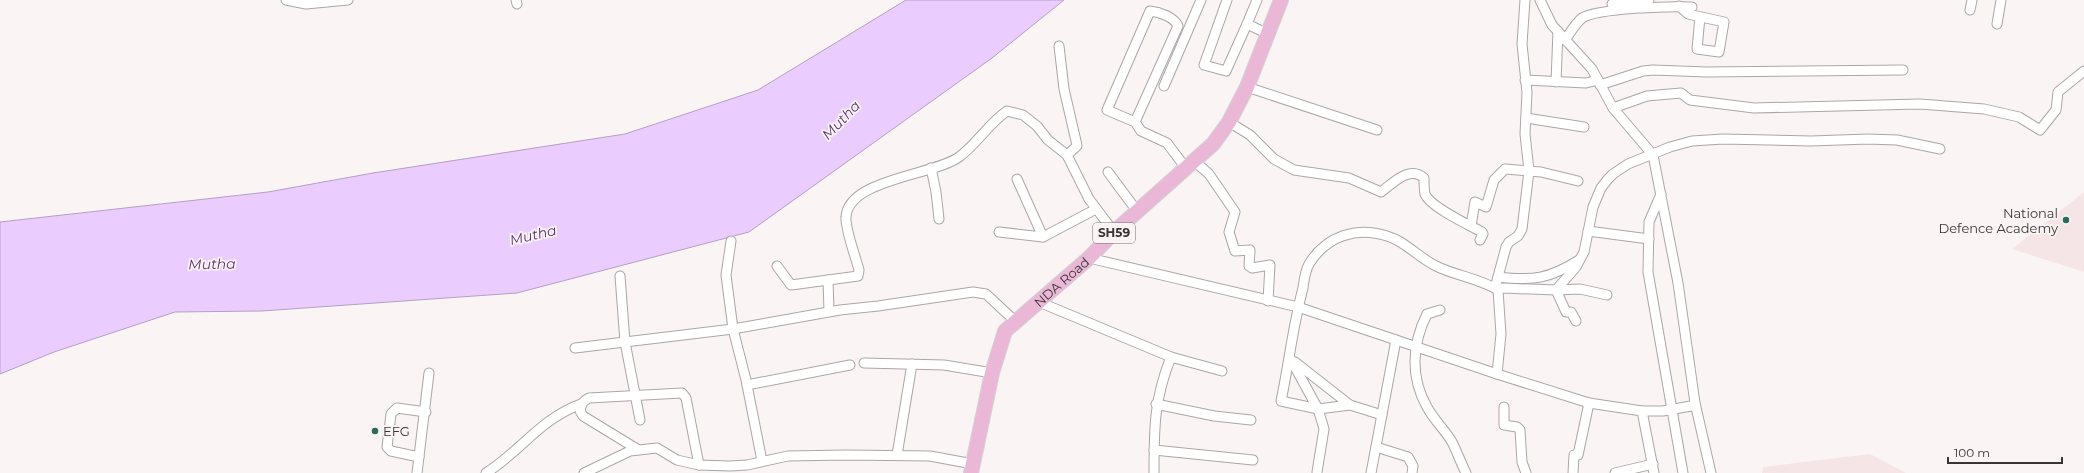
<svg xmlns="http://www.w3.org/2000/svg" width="2084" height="473" font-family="Montserrat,sans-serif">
  <rect width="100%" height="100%" fill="#fbf4f4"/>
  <g fill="#f5e5e6">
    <path d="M 2084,192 L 2084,272 L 2012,249 Z"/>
    <path d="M 1870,454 L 1906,473 L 1762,473 L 1763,467 Z"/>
  </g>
  <path fill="#eacdfe" stroke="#b59fc2" d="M 906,0 L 1064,0 L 992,58 L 749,232 L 517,293 L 262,311 L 175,312 L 54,352 L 0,374 L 0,222 L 268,192 L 373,173 L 625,134 L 758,90 Z"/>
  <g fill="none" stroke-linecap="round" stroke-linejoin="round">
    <defs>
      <g id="minor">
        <path d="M 286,0 L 306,4 L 348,0"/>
        <path d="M 516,0 L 517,4"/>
        <path d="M 1227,0 L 1204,65 L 1226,71 L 1247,24"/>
        <path d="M 1257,0 L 1247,24 L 1268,34"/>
        <path d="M 1540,0 L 1552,25 L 1592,69 L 1613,108 L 1653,155 L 1678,283 L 1695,403 L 1711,473"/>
        <path d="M 1612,4 L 1649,0"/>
        <path d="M 1679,6 L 1688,14 L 1724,22 L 1719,52 L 1697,49 L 1700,17"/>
        <path d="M 1970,10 L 1972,0"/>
        <path d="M 1997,24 L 2001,0"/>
        <path d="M 1565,40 C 1570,33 1575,24 1582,18 C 1598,8 1672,6 1692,7"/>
        <path d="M 1059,46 L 1064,89 L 1076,141 L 1077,146 L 1067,155"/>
        <path d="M 1525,80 L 1586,83 L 1598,80"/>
        <path d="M 1556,82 L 1558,31"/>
        <path d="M 1600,85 L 1643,71 L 1653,70 L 1707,72 L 1903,70"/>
        <path d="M 1164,86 L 1201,0"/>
        <path d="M 1247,87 L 1377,130"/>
        <path d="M 1613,108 L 1647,96 L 1681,93 L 1690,100 L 1754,108 L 1920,104 L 1984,109 L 2019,117 L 2040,130 L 2056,110 L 2058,92 L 2084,71"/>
        <path d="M 1526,118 L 1584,127"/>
        <path d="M 1135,122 L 1107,110 L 1150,11 C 1160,12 1174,17 1178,26 L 1135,122 L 1141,131 L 1167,143 L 1185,167"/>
        <path d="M 1229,122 L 1250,135 L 1274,159 L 1294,170 L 1349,178 L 1381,192 C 1393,183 1410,165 1424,178 C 1424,183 1424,189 1425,194 C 1430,207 1469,225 1482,232 L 1483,234 L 1480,240"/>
        <path d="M 1193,160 L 1209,174 L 1235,212 L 1229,232 L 1235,251 L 1250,250 L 1249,266 L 1252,268 L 1270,265 L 1268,301"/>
        <path d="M 931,168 L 936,192 L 939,219"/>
        <path d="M 1108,172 L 1137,211"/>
        <path d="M 1017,179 L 1043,237"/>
        <path d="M 1661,194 L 1649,222 L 1648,272 L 1683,473"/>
        <path d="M 1471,226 L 1475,202 L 1486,207 L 1494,180 L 1505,169 L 1541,172 L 1578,181"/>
        <path d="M 1588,231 L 1649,239"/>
        <path d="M 999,232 L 1043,237 L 1096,209"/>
        <path d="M 731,241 L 726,275 L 733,329 L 746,380 L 762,461"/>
        <path d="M 1089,258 L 1298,307 L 1497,374 L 1589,403 L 1642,411 L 1663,411 L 1691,406 L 1695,403"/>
        <path d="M 777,266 L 791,285 L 858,276 L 859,270 C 856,258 845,229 846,217 C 848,179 935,175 959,157 C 977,144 989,123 1007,111 L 1023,115 L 1037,126 L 1048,140 L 1067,155 L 1089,199 L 1114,232"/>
        <path d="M 620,276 L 625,342 L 640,420"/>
        <path d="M 1498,277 C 1533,281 1549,279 1579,260"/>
        <path d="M 828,280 L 829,311"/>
        <path d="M 1495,288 L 1506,247 L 1509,242 L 1518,236 L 1522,229 L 1529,171 L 1525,134 L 1527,92 L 1522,44 L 1525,0"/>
        <path d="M 1039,302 L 1171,357 C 1154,399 1154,429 1154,473"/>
        <path d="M 1440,310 L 1427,314 C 1412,344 1410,377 1427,407 C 1434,420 1445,430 1452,442 C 1457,452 1461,463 1466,473"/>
        <path d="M 1576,321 L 1571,312 L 1566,312 L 1556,290 L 1576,267 L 1584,252 L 1593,207 L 1601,188 L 1608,179 L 1613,174 L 1628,164 L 1670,147 L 1692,141 L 1723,139 L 1811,141 L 1868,139 L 1897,140 L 1940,149"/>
        <path d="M 575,348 L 733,329 L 840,310 L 878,306 L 973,292 L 986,294 L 1015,321"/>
        <path d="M 1171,357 L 1222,371"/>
        <path d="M 1290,358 L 1318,409 L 1324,429 L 1317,472"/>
        <path d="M 1295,362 L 1350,405 L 1382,415"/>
        <path d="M 864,363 L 944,365 L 992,373"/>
        <path d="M 1497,374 L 1501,334 L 1498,290 L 1502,288 L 1556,290 L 1580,289 L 1607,295"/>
        <path d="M 747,385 L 850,365"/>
        <path d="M 1156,404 L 1214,416 L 1251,420"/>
        <path d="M 1350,405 L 1318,409 L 1281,401 C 1289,363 1293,325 1303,288 C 1304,280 1305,271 1309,264 C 1326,236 1357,226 1387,236 C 1405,241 1419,258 1436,266 C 1456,276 1479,278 1498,290"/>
        <path d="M 1504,407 L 1504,425 L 1517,427 L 1520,430 L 1522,462 L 1526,473"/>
        <path d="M 1642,411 L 1654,473"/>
        <path d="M 1376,447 L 1408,457 L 1413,466 L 1412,473"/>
        <path d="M 637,449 L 583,416 L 580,411 C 581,404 583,401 589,398 L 682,393 L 686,398 L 699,465"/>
        <path d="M 1154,450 L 1253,460"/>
        <path d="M 897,455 L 912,364"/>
        <path d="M 419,457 L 391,451 L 387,447 L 391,414 L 397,408 L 426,412"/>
        <path d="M 417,473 L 429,373"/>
        <path d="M 486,473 C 521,451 540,419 581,404"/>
        <path d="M 584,473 L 630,451 L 657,448 L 677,460 L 699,465 L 730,466 L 747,465 L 788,456 L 846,455 L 930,456 L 973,464"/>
        <path d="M 1371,473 L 1396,340"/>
        <path d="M 1573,473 L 1574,455 L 1578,455 L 1589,403"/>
        <path d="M 1615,473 L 1653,464"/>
      </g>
      <g id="primary">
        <path id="s1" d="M 971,473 L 992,373 L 1005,331 L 1089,258 L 1114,232 L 1213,144 L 1229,122 L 1247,87 L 1281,0"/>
      </g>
    </defs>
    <use href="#minor" stroke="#aca6a6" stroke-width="11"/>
    <use href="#primary" stroke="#d3d3d3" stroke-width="16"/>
    <use href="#minor" stroke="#fff" stroke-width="9"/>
    <use href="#primary" stroke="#eab7d6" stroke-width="14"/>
  </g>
  <g fill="#296a59" stroke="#fbf4f4" stroke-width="1.5">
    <circle cx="2066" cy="220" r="4"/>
    <circle cx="375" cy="431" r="4"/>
  </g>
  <g text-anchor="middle" stroke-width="3.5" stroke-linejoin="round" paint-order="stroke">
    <rect fill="#fbf4f4" stroke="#726e6e" stroke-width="1" x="1093" y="223" width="42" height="20" rx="3"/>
    <g font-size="12" font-weight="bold" fill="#383535">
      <text x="1114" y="237">SH59</text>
    </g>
    <g font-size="13" fill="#383535" stroke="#fbf4f4" text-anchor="end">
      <text x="2058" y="218">National<tspan x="2058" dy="15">Defence Academy</tspan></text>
      <text x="383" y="436" text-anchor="start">EFG</text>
    </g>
    <g font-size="13" fill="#383535" stroke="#fbf4f4">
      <text dy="5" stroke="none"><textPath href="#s1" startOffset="221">NDA Road</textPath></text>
    </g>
    <g font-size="14" font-style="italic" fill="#5a346f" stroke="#fbf4f4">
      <text transform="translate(841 120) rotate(-46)" y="5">Mutha</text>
      <text transform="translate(533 235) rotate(-13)" y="5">Mutha</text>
      <text transform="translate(212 264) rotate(-1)" y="5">Mutha</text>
    </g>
  </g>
  <path d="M1948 457v6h114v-6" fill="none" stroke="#383535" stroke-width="2"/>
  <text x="1954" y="457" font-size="12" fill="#383535" stroke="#fbf4f4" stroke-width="3" paint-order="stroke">100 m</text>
</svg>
